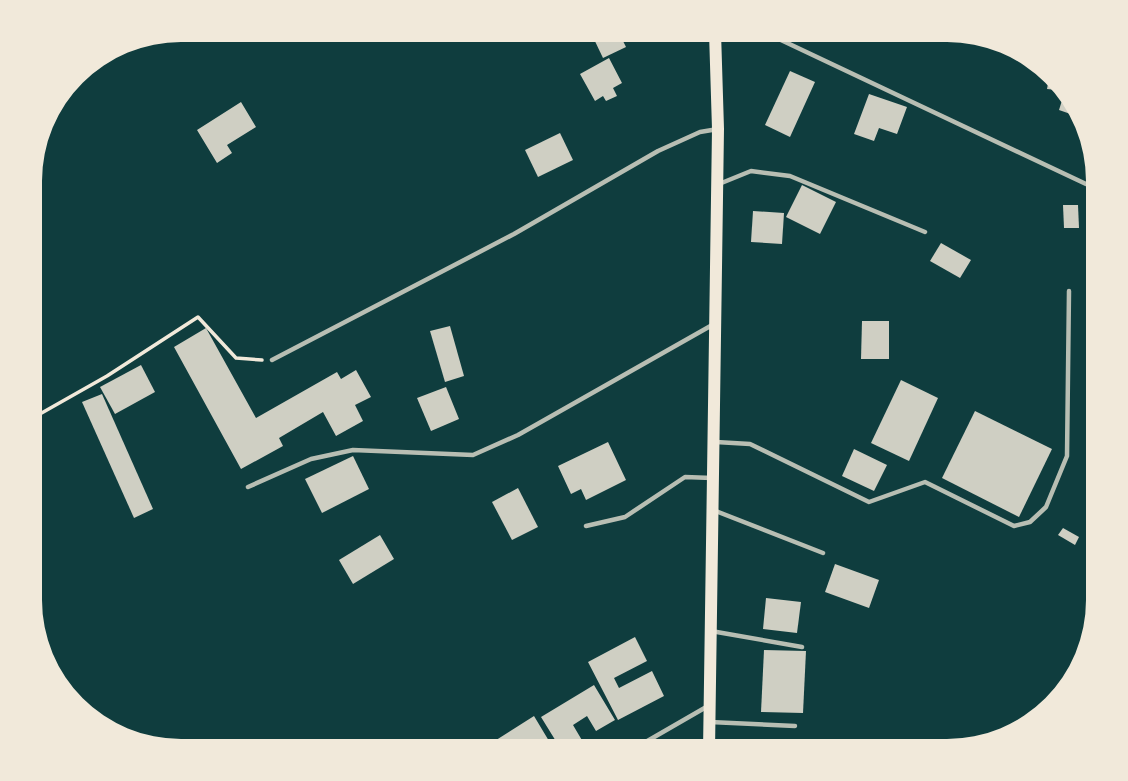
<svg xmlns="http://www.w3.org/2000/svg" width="1128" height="781" font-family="Helvetica,sans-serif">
  <rect width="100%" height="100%" fill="#0f3d3e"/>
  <g fill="#cfcfc3">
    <path d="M 596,33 L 619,33 L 626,47 L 603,58 L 592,35 Z"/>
    <path d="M 609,58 L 622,83 L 613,88 L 617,96 L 606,101 L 603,96 L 595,101 L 580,74 Z"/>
    <path d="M 790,71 L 815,82 L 790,137 L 765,125 Z"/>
    <path d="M 1050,73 L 1058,83 L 1057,90 L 1047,89 Z"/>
    <path d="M 1065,91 L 1078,106 L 1082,118 L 1059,110 Z"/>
    <path d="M 869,94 L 907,107 L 897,134 L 879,128 L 874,141 L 854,134 Z"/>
    <path d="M 241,102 L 256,127 L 227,145 L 232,153 L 217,163 L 197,130 Z"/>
    <path d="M 560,133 L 573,160 L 538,177 L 525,150 Z"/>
    <path d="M 802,185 L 836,202 L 820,234 L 786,217 Z"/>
    <path d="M 1063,205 L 1078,205 L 1079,228 L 1064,228 Z"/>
    <path d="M 753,211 L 784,213 L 782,244 L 751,242 Z"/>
    <path d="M 941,243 L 971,260 L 960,278 L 930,261 Z"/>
    <path d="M 862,321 L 889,321 L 889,359 L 861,359 Z"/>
    <path d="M 450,326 L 464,376 L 445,382 L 430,331 Z"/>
    <path d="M 206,328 L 256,418 L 337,372 L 341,379 L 356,370 L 371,397 L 355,405 L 363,421 L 336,436 L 323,412 L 279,438 L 283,446 L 241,469 L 174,347 Z"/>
    <path d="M 141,365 L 155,392 L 115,414 L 100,387 Z"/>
    <path d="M 901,380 L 938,398 L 909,461 L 871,443 Z"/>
    <path d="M 446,387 L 459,419 L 431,431 L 417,398 Z"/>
    <path d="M 102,394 L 153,509 L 134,518 L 82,402 Z"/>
    <path d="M 975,411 L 1052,449 L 1019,517 L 942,478 Z"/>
    <path d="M 608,442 L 626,480 L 586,500 L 581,489 L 571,494 L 558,466 Z"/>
    <path d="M 854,449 L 887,465 L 874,491 L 842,476 Z"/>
    <path d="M 353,456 L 369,489 L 322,513 L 305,479 Z"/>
    <path d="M 518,488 L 538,527 L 512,540 L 492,502 Z"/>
    <path d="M 1063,528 L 1079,537 L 1075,545 L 1058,535 Z"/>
    <path d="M 380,535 L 394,559 L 353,584 L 339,560 Z"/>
    <path d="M 835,564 L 879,580 L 869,608 L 825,592 Z"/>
    <path d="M 766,598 L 801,602 L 797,633 L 763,629 Z"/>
    <path d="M 635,637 L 647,661 L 614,678 L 619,688 L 652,671 L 664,696 L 618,720 L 588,662 Z"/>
    <path d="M 764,650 L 806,651 L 803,713 L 761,712 Z"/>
    <path d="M 594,685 L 615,720 L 596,731 L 587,716 L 573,725 L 583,742 L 569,751 L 562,751 L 541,717 Z"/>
    <path d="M 534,716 L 555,751 L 529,751 L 528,748 L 523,751 L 483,751 L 482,749 Z"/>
    <rect x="773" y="742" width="30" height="9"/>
  </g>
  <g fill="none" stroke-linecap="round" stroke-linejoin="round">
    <path stroke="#f1e9da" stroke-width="3.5" d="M 31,419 L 107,376 L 198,317 L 236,358 L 262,360"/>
    <g stroke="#b8beb3" stroke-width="4.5">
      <path d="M 764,32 L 1086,184"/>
      <path d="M 719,184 L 751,171 L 790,176 L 925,232"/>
      <path d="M 272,360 L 514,234 L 658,151 L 700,132 L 718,129"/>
      <path d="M 716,442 L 750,444 L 869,502 L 925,482 L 1014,526 L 1030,522 L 1046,507 L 1067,456 L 1069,291"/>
      <path d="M 248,487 L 311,459 L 353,450 L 473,455 L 518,435 L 714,324"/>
      <path d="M 713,510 L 823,553"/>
      <path d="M 586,526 L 625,517 L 685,477 L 712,478"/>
      <path d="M 711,631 L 802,647"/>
      <path d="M 710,722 L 795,726"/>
      <path d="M 630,751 L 708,706"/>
    </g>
    <path stroke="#f1e9da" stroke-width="12" d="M 709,751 L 718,129 L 715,32"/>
  </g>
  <path d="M0 0H1128V781H0ZM181 42H947A139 139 0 0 1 1086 181V600A139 139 0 0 1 947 739H181A139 139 0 0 1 42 600V181A139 139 0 0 1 181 42Z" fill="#f1e9da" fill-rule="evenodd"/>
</svg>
